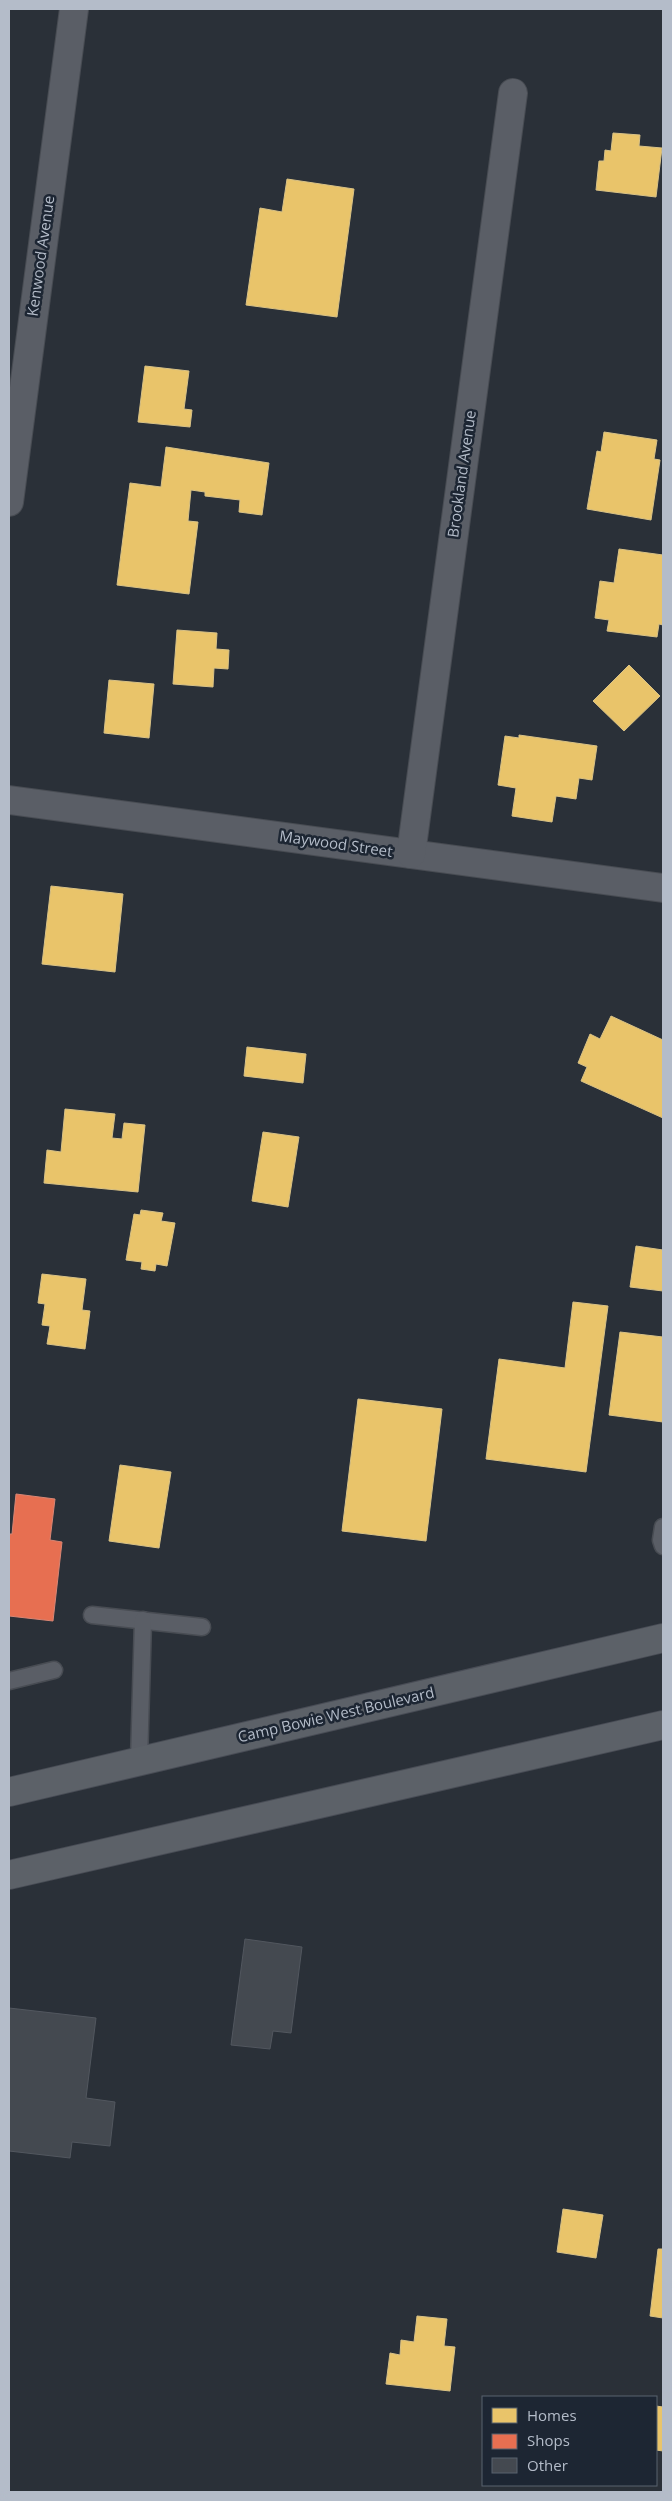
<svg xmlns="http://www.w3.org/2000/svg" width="672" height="2501" font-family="'Open Sans',sans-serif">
  <rect width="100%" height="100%" fill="#2a3038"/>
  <g fill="#e9c46a" stroke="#d9c286">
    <path d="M 613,133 L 640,135 L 639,146 L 662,148 L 656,197 L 596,190 L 599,161 L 604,161 L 605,150 L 611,151 Z"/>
    <path d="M 287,179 L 354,189 L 337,317 L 246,305 L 260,208 L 282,212 Z"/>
    <path d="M 145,366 L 189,371 L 184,409 L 192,410 L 190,427 L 138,422 Z"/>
    <path d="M 604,432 L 657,440 L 654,459 L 660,460 L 651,520 L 587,509 L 597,451 L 601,452 Z"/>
    <path d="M 166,447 L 269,463 L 262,515 L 239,512 L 240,500 L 205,496 L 205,492 L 191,490 L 188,521 L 198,522 L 189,594 L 117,585 L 130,483 L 161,487 Z"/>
    <path d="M 619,549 L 663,555 L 663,625 L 659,624 L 657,637 L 607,631 L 609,620 L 595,618 L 600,581 L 614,583 Z"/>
    <path d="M 177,630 L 217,633 L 216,649 L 229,650 L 228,669 L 214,668 L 213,687 L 173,684 Z"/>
    <path d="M 629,665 L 660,696 L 624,731 L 593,701 Z"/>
    <path d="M 109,680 L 154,684 L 149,738 L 104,733 Z"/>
    <path d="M 519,735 L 597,746 L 592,780 L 579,778 L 576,799 L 556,796 L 552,822 L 512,816 L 516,788 L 498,785 L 505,736 L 519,738 Z"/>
    <path d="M 51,886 L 123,894 L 115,972 L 42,964 Z"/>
    <path d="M 611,1016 L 663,1040 L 663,1118 L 581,1081 L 587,1067 L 578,1063 L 590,1034 L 600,1039 Z"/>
    <path d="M 247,1047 L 306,1054 L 303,1083 L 244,1076 Z"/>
    <path d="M 65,1109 L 115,1114 L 112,1138 L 122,1139 L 124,1123 L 145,1125 L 138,1192 L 44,1183 L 47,1150 L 61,1152 Z"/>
    <path d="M 263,1132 L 299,1137 L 288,1207 L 252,1201 Z"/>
    <path d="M 141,1210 L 163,1213 L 161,1221 L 175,1223 L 167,1266 L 156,1264 L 155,1271 L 141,1269 L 142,1262 L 126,1260 L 134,1214 L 140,1215 Z"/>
    <path d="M 636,1246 L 663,1250 L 663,1291 L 630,1287 Z"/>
    <path d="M 42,1274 L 86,1279 L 82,1310 L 90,1311 L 85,1349 L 47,1344 L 50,1326 L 42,1325 L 45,1304 L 38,1303 Z"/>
    <path d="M 573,1302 L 608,1306 L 586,1472 L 486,1459 L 499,1359 L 565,1368 Z"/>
    <path d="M 620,1332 L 663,1337 L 663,1422 L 609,1415 Z"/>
    <path d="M 358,1399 L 442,1409 L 426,1541 L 342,1531 Z"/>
    <path d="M 120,1465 L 171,1472 L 159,1548 L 109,1541 Z"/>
    <path d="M 563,2209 L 603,2215 L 596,2258 L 557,2252 Z"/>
    <path d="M 658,2249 L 663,2249 L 663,2318 L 650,2316 Z"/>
    <path d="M 417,2316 L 447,2319 L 444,2346 L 455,2347 L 450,2391 L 386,2384 L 390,2353 L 400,2355 L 401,2340 L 414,2342 Z"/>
    <path d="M 656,2406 L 663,2407 L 663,2451 L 656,2450 Z"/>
  </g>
  <path fill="#e76f51" stroke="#d88675" d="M 16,1494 L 55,1499 L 50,1540 L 62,1542 L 53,1621 L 9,1616 L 9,1534 L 12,1534 Z"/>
  <g fill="#444950" stroke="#52575f">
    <path d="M 245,1939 L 302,1947 L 291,2033 L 273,2031 L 270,2049 L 231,2045 Z"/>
    <path d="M 9,2008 L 96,2018 L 86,2098 L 115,2102 L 110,2146 L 72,2142 L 70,2158 L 9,2151 Z"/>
  </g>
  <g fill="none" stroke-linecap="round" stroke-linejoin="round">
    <defs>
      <g id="service">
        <path d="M 663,1527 L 661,1540 L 663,1546"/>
        <path d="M 92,1615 L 202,1627"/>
        <path d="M 9,1681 L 54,1670"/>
        <path d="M 139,1761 L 143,1620"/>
      </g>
      <g id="minor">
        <path d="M 9,502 L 74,9"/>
        <path d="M 9,800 L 663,888"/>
        <path d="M 411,854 L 513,93"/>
      </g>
      <g id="primary">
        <path d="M 9,1792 L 663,1638"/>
        <path d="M 9,1875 L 663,1725"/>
      </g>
    </defs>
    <use href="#service" stroke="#484c53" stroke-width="19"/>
    <use href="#minor" stroke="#484c53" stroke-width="30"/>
    <use href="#primary" stroke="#484c55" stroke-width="30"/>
    <use href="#service" stroke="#5a5e66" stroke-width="16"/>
    <use href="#minor" stroke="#5a5e66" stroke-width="28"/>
    <use href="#primary" stroke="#5c6168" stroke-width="28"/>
  </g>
  <g text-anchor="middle" stroke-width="5" stroke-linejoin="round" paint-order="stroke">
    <g font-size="15" fill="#b4bcc9" stroke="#1d2633">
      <text transform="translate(41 256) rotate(-82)" y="5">Kenwood Avenue</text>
      <text transform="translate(462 474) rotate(-82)" y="5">Brookland Avenue</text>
      <text transform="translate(336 844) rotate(8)" y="5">Maywood Street</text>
      <text transform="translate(336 1715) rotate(-13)" y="5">Camp Bowie West Boulevard</text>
    </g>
  </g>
  <rect width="672" height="2501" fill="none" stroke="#b4bcc9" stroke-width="20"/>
  <rect x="482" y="2396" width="175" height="90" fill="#1d2633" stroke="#59626f"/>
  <rect x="492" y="2408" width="25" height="15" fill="#e9c46a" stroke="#59626f"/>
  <text x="527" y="2421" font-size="15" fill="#b4bcc9">Homes</text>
  <rect x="492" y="2434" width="25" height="15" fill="#e76f51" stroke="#59626f"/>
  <text x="527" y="2446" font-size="15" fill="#b4bcc9">Shops</text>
  <rect x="492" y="2458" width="25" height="15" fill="#444950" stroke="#59626f"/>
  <text x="527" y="2471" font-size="15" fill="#b4bcc9">Other</text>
</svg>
